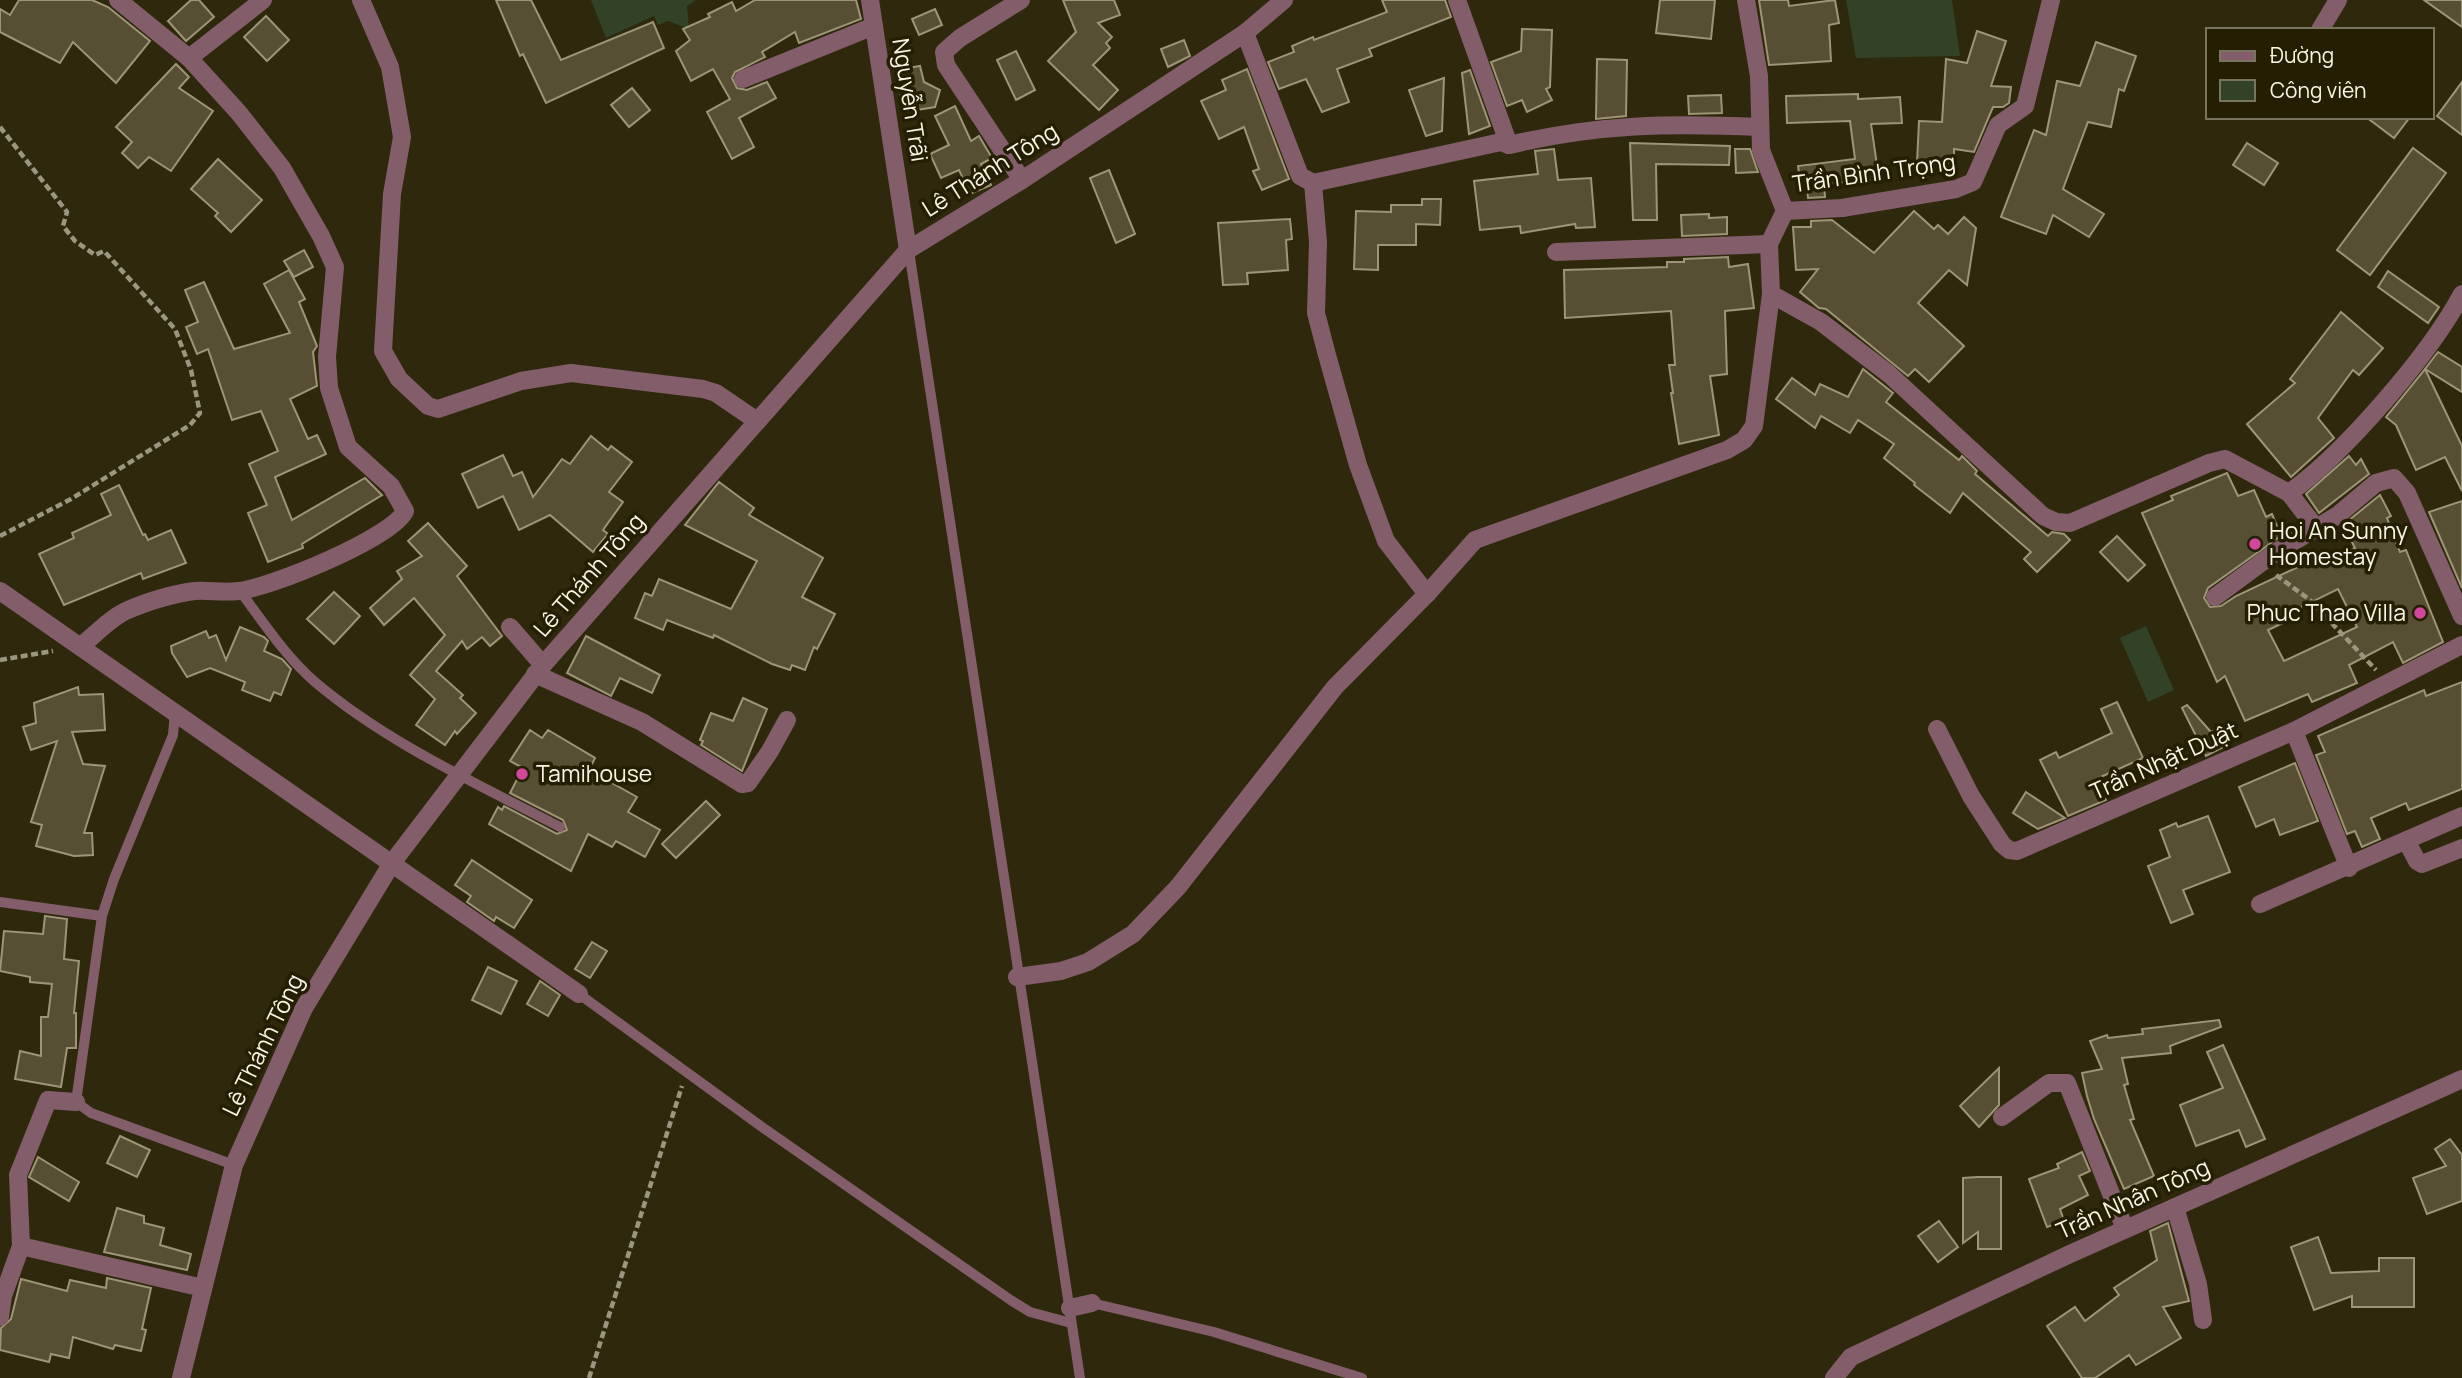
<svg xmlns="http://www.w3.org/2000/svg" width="2462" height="1378" font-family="Manrope,sans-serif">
  <rect width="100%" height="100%" fill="#2e280c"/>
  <g fill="#314227">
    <path d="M 591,0 L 696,0 L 687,6 L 689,29 L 668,21 L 658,25 L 654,16 L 606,38 Z"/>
    <path d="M 1846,0 L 1952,0 L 1960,56 L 1856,58 Z"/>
    <path d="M 2146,626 L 2174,690 L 2148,702 L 2120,638 Z"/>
  </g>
  <g fill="#564f33" stroke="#9c9577" stroke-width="2" fill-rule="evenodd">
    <path d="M 19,0 L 92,0 L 108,7 L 150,41 L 116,83 L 73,42 L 60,63 L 0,32 L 0,9 L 10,15 Z"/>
    <path d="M 191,0 L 199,0 L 214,17 L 186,41 L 168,21 Z"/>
    <path d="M 496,0 L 531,0 L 561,60 L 653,22 L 664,48 L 546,103 L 523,54 L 520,56 Z"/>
    <path d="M 755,0 L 856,0 L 861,19 L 799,43 L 795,32 L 762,52 L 765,57 L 735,72 L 732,78 L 737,88 L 747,90 L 767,82 L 776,98 L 739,118 L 754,147 L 732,159 L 707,112 L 730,99 L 713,69 L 691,81 L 676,51 L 690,40 L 683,29 L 710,17 L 708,14 L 732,2 L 736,11 Z"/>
    <path d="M 1063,0 L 1114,0 L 1120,15 L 1098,23 L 1112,37 L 1106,43 L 1110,48 L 1093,65 L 1118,90 L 1099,110 L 1048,61 L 1076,32 Z"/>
    <path d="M 1382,0 L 1445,0 L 1451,17 L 1369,49 L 1372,56 L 1337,69 L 1349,102 L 1322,112 L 1306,79 L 1279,89 L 1268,62 L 1294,52 L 1292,46 L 1313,37 L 1314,40 L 1387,12 Z"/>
    <path d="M 1660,0 L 1715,0 L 1711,39 L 1656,33 Z"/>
    <path d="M 1759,0 L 1788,0 L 1789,6 L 1835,0 L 1839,23 L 1829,25 L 1831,61 L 1769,65 Z"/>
    <path d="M 2424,0 L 2462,0 L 2462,27 Z"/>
    <path d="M 935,9 L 942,25 L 919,35 L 912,19 Z"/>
    <path d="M 266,16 L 289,40 L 267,61 L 244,37 Z"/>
    <path d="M 1522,29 L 1552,30 L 1550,87 L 1546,89 L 1552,100 L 1527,112 L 1522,100 L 1507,106 L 1491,62 L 1521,51 Z"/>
    <path d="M 1977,31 L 2006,41 L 1991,86 L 2011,87 L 2009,103 L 2003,107 L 1993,107 L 1974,152 L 1954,149 L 1954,163 L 1917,163 L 1919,121 L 1942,122 L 1946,59 L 1967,63 Z"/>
    <path d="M 1184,40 L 1190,56 L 1168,67 L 1161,49 Z"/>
    <path d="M 2096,42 L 2136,56 L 2124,91 L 2119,89 L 2111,127 L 2088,122 L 2063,189 L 2104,214 L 2089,237 L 2053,215 L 2046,234 L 2001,217 L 2034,130 L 2046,135 L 2057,81 L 2080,86 Z"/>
    <path d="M 1016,51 L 1035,90 L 1016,100 L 997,60 Z"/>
    <path d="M 1597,59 L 1627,60 L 1626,116 L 1596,119 Z"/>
    <path d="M 176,64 L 189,77 L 179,88 L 213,111 L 171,171 L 149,157 L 138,168 L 122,153 L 132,142 L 116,127 Z"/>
    <path d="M 920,66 L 924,82 L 940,90 L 935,107 L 904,112 L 900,95 L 905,93 L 902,69 Z"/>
    <path d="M 1247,69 L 1289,179 L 1262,190 L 1253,171 L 1259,169 L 1244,127 L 1219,139 L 1201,101 L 1226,90 L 1222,80 Z"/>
    <path d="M 1470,70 L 1490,126 L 1469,134 L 1462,73 Z"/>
    <path d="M 1444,78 L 1442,131 L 1426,136 L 1409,90 Z"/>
    <path d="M 2462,82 L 2462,135 L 2437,116 Z"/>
    <path d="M 632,88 L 650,110 L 629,127 L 611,105 Z"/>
    <path d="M 1858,94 L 1858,99 L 1900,97 L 1902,123 L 1871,124 L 1879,179 L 1824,184 L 1825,197 L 1808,198 L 1807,186 L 1801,187 L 1798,166 L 1855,159 L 1850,121 L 1787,123 L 1786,96 Z"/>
    <path d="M 1721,95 L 1722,113 L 1689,114 L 1688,96 Z"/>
    <path d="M 955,106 L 971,141 L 979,136 L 992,158 L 981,164 L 991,185 L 970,194 L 959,170 L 941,178 L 930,154 L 949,145 L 935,116 Z"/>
    <path d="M 2366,117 L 2410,117 L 2394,138 Z"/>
    <path d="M 1630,143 L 1730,146 L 1729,165 L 1656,164 L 1657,220 L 1633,220 Z"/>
    <path d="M 2247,143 L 2278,163 L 2264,185 L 2233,165 Z"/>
    <path d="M 2413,148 L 2446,173 L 2370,275 L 2337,250 Z"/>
    <path d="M 1554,149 L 1558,180 L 1591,178 L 1595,227 L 1576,228 L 1575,224 L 1521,233 L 1520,226 L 1480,230 L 1474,181 L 1538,174 L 1535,151 Z"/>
    <path d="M 1735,149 L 1750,149 L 1758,172 L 1736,173 Z"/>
    <path d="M 218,159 L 262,200 L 231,232 L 215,216 L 218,213 L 191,189 Z"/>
    <path d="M 1109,170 L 1135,234 L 1116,243 L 1090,178 Z"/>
    <path d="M 1422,199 L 1441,199 L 1440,225 L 1416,224 L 1416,245 L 1378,245 L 1378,270 L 1354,269 L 1356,211 L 1391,212 L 1391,205 L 1422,205 Z"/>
    <path d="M 1914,211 L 1934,229 L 1938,225 L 1948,234 L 1964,217 L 1976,228 L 1967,285 L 1949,270 L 1918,303 L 1964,346 L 1929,382 L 1915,369 L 1908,376 L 1826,309 L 1819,308 L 1800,292 L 1818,269 L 1796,270 L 1793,227 L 1811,227 L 1811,221 L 1832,220 L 1874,253 Z"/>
    <path d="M 1709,214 L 1709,218 L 1727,217 L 1727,234 L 1682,236 L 1681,215 Z"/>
    <path d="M 1290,219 L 1292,239 L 1286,240 L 1288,270 L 1247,273 L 1248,284 L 1223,285 L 1218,223 Z"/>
    <path d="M 304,250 L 313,267 L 294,277 L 284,261 Z"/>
    <path d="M 1728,257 L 1729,267 L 1748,264 L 1754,308 L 1725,311 L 1727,374 L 1710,376 L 1719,435 L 1679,444 L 1671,393 L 1673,393 L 1669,365 L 1675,365 L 1671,311 L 1565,318 L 1564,270 L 1667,267 L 1667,262 L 1684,262 L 1684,259 Z"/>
    <path d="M 289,270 L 305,299 L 299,302 L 317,346 L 313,352 L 317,386 L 290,399 L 308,439 L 317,435 L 326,454 L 275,477 L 292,520 L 365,478 L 382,495 L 302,544 L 303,548 L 268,562 L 248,513 L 267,505 L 249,464 L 278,451 L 261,411 L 232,420 L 208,349 L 197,354 L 186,327 L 198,322 L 185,290 L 204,282 L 234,349 L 290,333 L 264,284 Z"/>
    <path d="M 2388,271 L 2439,307 L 2428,323 L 2378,287 Z"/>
    <path d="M 2341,312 L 2383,348 L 2359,375 L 2353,370 L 2318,418 L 2334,438 L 2291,477 L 2247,424 L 2295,383 L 2290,379 Z"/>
    <path d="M 2438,352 L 2462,367 L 2462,392 L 2425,369 Z"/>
    <path d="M 1863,369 L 1893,393 L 1886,402 L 1959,460 L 1962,456 L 1977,471 L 1975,474 L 2048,536 L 2052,532 L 2064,534 L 2070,540 L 2037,572 L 2024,559 L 2031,552 L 1963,493 L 1950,513 L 1914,485 L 1915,483 L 1884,458 L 1894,444 L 1858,420 L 1850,433 L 1821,416 L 1815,428 L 1776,399 L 1792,378 L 1815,395 L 1820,384 L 1848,397 Z"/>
    <path d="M 2425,369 L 2462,446 L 2462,491 L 2445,457 L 2416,470 L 2396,425 L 2386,417 Z"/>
    <path d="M 591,436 L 608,450 L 611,446 L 632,462 L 609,492 L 623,502 L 603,530 L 608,534 L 593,552 L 550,515 L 519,530 L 503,496 L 478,508 L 462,474 L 503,455 L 513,476 L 522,472 L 533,497 L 562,459 L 570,464 Z"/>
    <path d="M 2349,456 L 2356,465 L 2361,459 L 2369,474 L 2319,513 L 2306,494 Z"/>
    <path d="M 2227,473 L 2238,496 L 2254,490 L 2266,517 L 2272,514 L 2281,536 L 2208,588 L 2204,598 L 2210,607 L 2221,606 L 2236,596 L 2317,558 L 2319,563 L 2355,548 L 2343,525 L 2380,495 L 2391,516 L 2387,518 L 2400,552 L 2406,550 L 2443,642 L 2403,663 L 2393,642 L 2349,665 L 2357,683 L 2312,702 L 2308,694 L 2245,721 L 2225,676 L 2217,682 L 2142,513 L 2173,500 L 2171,496 ZM 2338,589 L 2357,627 L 2284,661 L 2268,630 L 2287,621 L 2285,615 Z"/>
    <path d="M 719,482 L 754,508 L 749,515 L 823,558 L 802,597 L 835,614 L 817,649 L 814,647 L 805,670 L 792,665 L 790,670 L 772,664 L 714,635 L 713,638 L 667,620 L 663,630 L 635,618 L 645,593 L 652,596 L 659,579 L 731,609 L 757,561 L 685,525 Z"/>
    <path d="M 119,485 L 143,535 L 145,534 L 148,540 L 171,530 L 186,563 L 143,579 L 141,573 L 64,605 L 39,554 L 74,538 L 72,533 L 111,515 L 101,494 Z"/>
    <path d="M 2462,501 L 2462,588 L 2429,512 Z"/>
    <path d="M 428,523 L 467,566 L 457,576 L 502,636 L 490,646 L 482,637 L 467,649 L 462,641 L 436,671 L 463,695 L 460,698 L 476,713 L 457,734 L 455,731 L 445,745 L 416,725 L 435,699 L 410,675 L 445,635 L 414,598 L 384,625 L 370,608 L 402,579 L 397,571 L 422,556 L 408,541 Z"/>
    <path d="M 2117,536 L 2145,565 L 2128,581 L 2100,552 Z"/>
    <path d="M 334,592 L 360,616 L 334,644 L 307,619 Z"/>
    <path d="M 240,627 L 264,637 L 268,641 L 264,651 L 282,659 L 291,669 L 281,695 L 274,692 L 270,701 L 242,690 L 245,682 L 210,668 L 187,677 L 172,653 L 171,646 L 206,631 L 209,638 L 216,635 L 226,660 Z"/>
    <path d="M 586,636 L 660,675 L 652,693 L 620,678 L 611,696 L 567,673 Z"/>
    <path d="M 2462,682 L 2462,789 L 2409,810 L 2406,803 L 2371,818 L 2380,839 L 2362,847 L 2355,831 L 2347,834 L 2316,755 L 2325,752 L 2318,736 L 2424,690 L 2426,696 Z"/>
    <path d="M 78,687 L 79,695 L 103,694 L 105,730 L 72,732 L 83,764 L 105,766 L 84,833 L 92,833 L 93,855 L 74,856 L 36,846 L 42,825 L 31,822 L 57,741 L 31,750 L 23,727 L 36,723 L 34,703 Z"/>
    <path d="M 743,698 L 767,709 L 742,771 L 701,745 L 703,741 L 700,740 L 711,713 L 733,721 Z"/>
    <path d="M 2117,702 L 2143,758 L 2096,779 L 2106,800 L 2068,816 L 2040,760 L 2056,752 L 2059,758 L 2112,733 L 2101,709 Z"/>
    <path d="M 2187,705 L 2211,732 L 2220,728 L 2229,744 L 2206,756 L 2182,708 Z"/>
    <path d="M 530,730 L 542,738 L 548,730 L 595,758 L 589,770 L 637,797 L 628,812 L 660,830 L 645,857 L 616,841 L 612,847 L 588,834 L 571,871 L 489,824 L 498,807 L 502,810 L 504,806 L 557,834 L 567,830 L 563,820 L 510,793 L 523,768 L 510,761 Z"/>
    <path d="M 2295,763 L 2318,821 L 2280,835 L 2274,819 L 2256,827 L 2239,787 Z"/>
    <path d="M 2026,792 L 2065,818 L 2038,829 L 2013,813 Z"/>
    <path d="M 706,801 L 720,815 L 676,858 L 662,844 Z"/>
    <path d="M 2208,816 L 2230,872 L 2183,890 L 2193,914 L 2171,923 L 2148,866 L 2170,857 L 2160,830 L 2176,823 L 2178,827 Z"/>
    <path d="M 472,860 L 532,900 L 514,928 L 496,917 L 494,921 L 467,902 L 471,896 L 455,885 Z"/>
    <path d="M 45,916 L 67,919 L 64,959 L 79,961 L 74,1013 L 76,1013 L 76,1048 L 67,1048 L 61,1087 L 15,1079 L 20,1051 L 41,1056 L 41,1017 L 48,1017 L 52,984 L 30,982 L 30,977 L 0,971 L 4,931 L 43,934 Z"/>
    <path d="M 592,942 L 607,951 L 590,978 L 575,969 Z"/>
    <path d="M 488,967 L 517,981 L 501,1014 L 472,1000 Z"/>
    <path d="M 540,981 L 560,995 L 548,1016 L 527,1004 Z"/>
    <path d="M 2219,1020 L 2221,1027 L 2170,1046 L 2171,1053 L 2122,1058 L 2128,1084 L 2124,1085 L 2134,1119 L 2130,1120 L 2154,1176 L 2124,1189 L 2094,1119 L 2087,1096 L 2082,1073 L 2102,1069 L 2090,1041 L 2107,1035 L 2108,1038 L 2143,1034 L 2142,1029 Z"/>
    <path d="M 2223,1045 L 2265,1139 L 2246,1147 L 2239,1130 L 2196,1146 L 2180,1105 L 2223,1088 L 2207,1052 Z"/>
    <path d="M 1999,1068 L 1999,1105 L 1979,1127 L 1960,1106 Z"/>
    <path d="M 120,1136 L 150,1150 L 137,1177 L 107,1163 Z"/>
    <path d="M 2450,1139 L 2462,1155 L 2462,1201 L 2427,1214 L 2413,1178 L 2446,1166 L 2435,1149 Z"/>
    <path d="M 2082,1152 L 2090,1171 L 2079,1176 L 2088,1195 L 2060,1209 L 2064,1221 L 2047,1227 L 2029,1179 L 2059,1168 L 2057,1164 Z"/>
    <path d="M 38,1157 L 79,1182 L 69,1201 L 29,1177 Z"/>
    <path d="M 1977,1177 L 2001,1177 L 2001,1249 L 1978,1249 L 1978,1232 L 1963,1243 L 1963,1178 Z"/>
    <path d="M 117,1208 L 144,1216 L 144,1223 L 164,1228 L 160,1245 L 191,1254 L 187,1270 L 104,1252 Z"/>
    <path d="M 1939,1221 L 1958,1247 L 1938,1262 L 1918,1236 Z"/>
    <path d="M 2168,1223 L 2189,1301 L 2163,1307 L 2181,1338 L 2136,1365 L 2129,1355 L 2095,1378 L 2082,1378 L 2047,1326 L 2075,1307 L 2085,1321 L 2119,1295 L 2114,1288 L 2157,1260 L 2150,1231 Z"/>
    <path d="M 2318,1237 L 2331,1273 L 2379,1271 L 2379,1258 L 2414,1258 L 2414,1307 L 2352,1307 L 2352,1296 L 2314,1310 L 2291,1247 Z"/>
    <path d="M 107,1278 L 151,1288 L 142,1329 L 146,1330 L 141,1351 L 115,1345 L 113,1349 L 73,1337 L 69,1358 L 51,1354 L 49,1362 L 0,1350 L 1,1328 L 11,1319 L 21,1279 L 67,1291 L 70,1280 L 106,1288 Z"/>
  </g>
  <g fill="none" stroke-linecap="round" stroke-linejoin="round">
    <g stroke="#9b9680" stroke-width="4.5" stroke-dasharray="7 3.5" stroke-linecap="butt">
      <path d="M 0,127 L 67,212 L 63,226 L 75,241 L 95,255 L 104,251 L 175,329 L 191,370 L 200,413 L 190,425 L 71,499 L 0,536"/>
      <path d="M 2276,575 L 2310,600 L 2376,670"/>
      <path d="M 0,660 L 53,651"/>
      <path d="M 589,1378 L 682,1086"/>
    </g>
    <g stroke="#835e6a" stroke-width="10">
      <path d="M 909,251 L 1080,1378"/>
      <path d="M 240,591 C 263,622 286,657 315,682 C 387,743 478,784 560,827"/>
      <path d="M 175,711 L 173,735 L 114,879 L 102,916 L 76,1102 L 91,1113 L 234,1165"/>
      <path d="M 0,902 L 102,916"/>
      <path d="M 579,994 L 762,1127 L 1012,1301 L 1030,1312 L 1071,1323"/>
      <path d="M 1092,1303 L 1214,1332 L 1362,1378"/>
    </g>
    <g stroke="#835e6a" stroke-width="18">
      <path d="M 361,0 L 390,67 L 402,137 L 392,194 L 383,351 L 399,379 L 428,406 L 438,409 L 521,381 L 571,373 L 703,389 L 716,393 L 757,421"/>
      <path d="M 870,0 L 908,250"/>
      <path d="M 1021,0 L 960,38 L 944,52 L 946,65 L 1022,180"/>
      <path d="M 1457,0 L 1509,145"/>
      <path d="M 2320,30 L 2338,0"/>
      <path d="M 1245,33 L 1300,176 L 1313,183 L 1501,142 L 1509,145 C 1598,124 1670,123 1760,127"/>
      <path d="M 189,58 L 263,0"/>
      <path d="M 743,79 L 874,26"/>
      <path d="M 1313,183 L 1318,242 L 1316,313 L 1327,355 L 1358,465 L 1386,541 L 1427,594"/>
      <path d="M 1785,211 L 1842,208 L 1956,189 L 1973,182 L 1998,125 L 2025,106 L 2051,0"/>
      <path d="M 1556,252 L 1769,244"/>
      <path d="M 1771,294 L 1821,322 L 1889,374 L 2043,516 L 2056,522 L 2070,523 L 2209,463 L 2225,459 L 2289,493 L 2317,529"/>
      <path d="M 2289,493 C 2345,453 2430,354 2462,294"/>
      <path d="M 0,591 L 579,994"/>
      <path d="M 2215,597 L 2273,554 L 2338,515 L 2376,483 L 2394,478 L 2407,493 L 2462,616"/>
      <path d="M 510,627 L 543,665"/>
      <path d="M 81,646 C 95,635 111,617 128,610 C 146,602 175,593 195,591 C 209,590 224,593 238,591 C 270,588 392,538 405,511 L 391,486 L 348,447 L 329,388 L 327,357 L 335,267 L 321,236 L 282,168 L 239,113 L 189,58 L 118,0"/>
      <path d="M 535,674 L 642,722 L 742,784 L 748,783 L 770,751 L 787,720"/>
      <path d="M 1937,729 L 1971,796 L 2002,844 L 2009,850 L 2017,851 L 2294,731 L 2462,645"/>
      <path d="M 2294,731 L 2349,868"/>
      <path d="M 2407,842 L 2417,861 L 2422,864 L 2462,848"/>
      <path d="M 2260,904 L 2462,816"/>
      <path d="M 1017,977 L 1061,971 L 1088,962 L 1133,934 L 1178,887 L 1335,687 L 1427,594 L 1475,540 L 1727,450 L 1744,440 L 1754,426 L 1771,294 L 1769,244 L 1785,211 L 1761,150 L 1759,76 L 1746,0"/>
      <path d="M 2002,1117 L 2049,1083 L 2067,1083 L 2125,1229"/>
      <path d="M 2175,1207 L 2198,1284 L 2203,1320"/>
      <path d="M 21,1246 L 203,1288"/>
      <path d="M 1070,1308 L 1092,1303"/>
      <path d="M 0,1317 L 3,1296 L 21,1246 L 18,1175 L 48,1100 L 76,1102"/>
      <path d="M 181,1378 L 234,1165 L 304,1008 L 392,863 L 543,665 L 908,250 L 1022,180 L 1245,33 L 1284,0"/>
      <path d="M 1834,1378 L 1851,1357 L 2070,1254 L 2420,1098"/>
    </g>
    <path stroke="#835e6a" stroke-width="18" d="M 2420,1098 L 2462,1079"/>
  </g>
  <g fill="#d1479c" stroke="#241e03" stroke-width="2.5">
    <circle cx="2255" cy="544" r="7"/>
    <circle cx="2420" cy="613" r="7"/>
    <circle cx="522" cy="774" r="7"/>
  </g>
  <g text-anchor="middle" stroke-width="7" stroke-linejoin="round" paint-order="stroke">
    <g font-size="23" fill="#f9f5e5" stroke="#241e03">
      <text transform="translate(910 100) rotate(81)" y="8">Nguyễn Trãi</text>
      <text transform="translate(990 170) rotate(-32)" y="8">Lê Thánh Tông</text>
      <text transform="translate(1874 173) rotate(-8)" y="8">Trần Bình Trọng</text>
      <text transform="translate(589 575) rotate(-49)" y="8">Lê Thánh Tông</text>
      <text transform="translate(2164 761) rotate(-24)" y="8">Trần Nhật Duật</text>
      <text transform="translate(263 1045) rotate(-64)" y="8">Lê Thánh Tông</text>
      <text transform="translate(2133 1199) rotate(-24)" y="8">Trần Nhân Tông</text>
    </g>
    <g font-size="23" fill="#f9f5e5" stroke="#241e03" text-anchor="start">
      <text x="2269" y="539">Hoi An Sunny<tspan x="2269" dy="26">Homestay</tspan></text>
      <text x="2406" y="621" text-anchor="end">Phuc Thao Villa</text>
      <text x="536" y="782">Tamihouse</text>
    </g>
  </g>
  <rect x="2206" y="28" width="228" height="91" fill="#241e03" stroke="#79745d" stroke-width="2"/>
  <rect x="2220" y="51" width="35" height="10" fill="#835e6a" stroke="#79745d" stroke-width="2"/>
  <text x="2270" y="63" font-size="21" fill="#f9f5e5">Đường</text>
  <rect x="2220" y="80" width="35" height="21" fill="#314227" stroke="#79745d" stroke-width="2"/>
  <text x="2270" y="98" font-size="21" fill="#f9f5e5">Công viên</text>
</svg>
